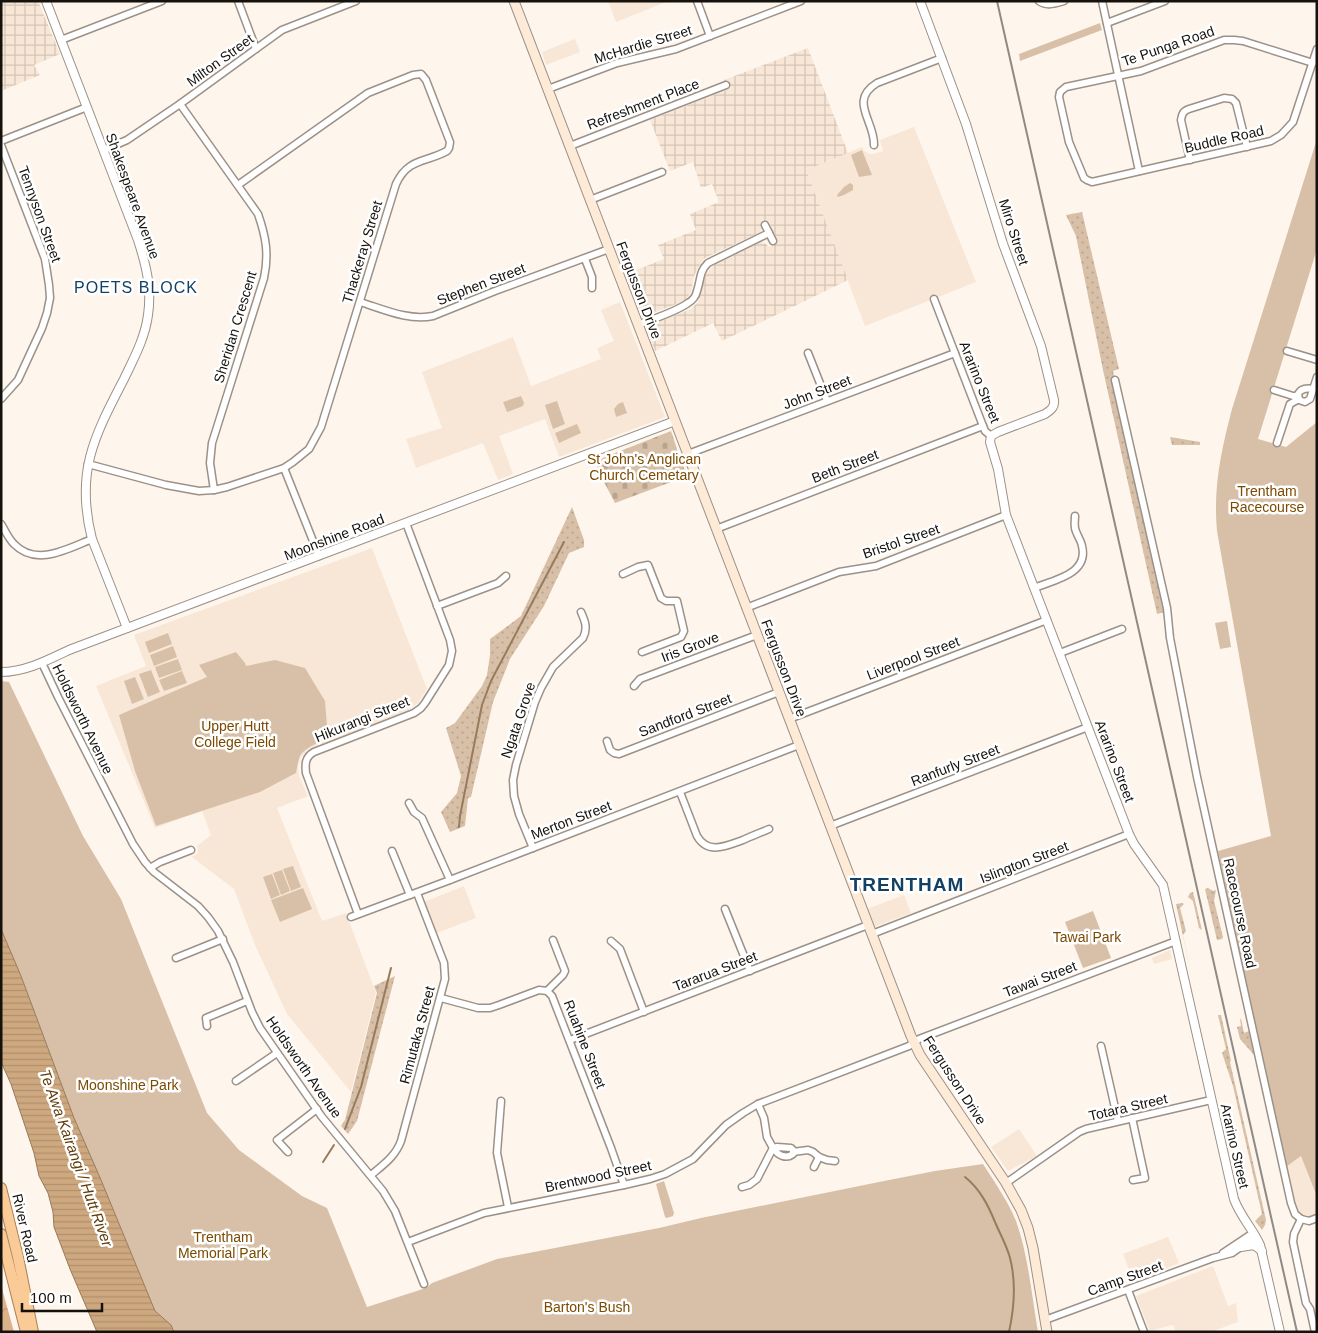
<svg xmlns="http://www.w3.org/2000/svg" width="1318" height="1333" font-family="Arial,sans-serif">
  <defs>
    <pattern id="industrial-grid" width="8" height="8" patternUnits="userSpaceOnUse" patternTransform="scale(1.25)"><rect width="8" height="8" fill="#f8e7d6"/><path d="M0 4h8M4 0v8" fill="none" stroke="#d4c5b6"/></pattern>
    <pattern id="grass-dots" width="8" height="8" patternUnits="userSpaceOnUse" patternTransform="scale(1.25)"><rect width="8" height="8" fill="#d8c0a8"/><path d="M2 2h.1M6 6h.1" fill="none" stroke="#b8a48f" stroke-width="1.8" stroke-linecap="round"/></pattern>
    <pattern id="forest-crowns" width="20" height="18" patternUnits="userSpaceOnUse" patternTransform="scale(1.25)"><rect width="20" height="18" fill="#dab38b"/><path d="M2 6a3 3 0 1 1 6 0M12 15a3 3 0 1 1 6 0" fill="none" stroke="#ba9977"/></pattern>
    <pattern id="cemetery-stones" width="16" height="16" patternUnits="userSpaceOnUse" patternTransform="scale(1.25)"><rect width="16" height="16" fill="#d8c0a8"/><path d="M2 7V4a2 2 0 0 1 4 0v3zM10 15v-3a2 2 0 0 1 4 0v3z" fill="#b8a48f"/></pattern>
    <pattern id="water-rules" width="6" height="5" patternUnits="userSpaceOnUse" patternTransform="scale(1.25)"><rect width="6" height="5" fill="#cea87f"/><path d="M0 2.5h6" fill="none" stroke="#b0906d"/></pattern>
  </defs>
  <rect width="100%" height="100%" fill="#fef5ec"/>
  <g fill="#f8e7d6">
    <path d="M 608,1 L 669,1 L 616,22 Z"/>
    <path d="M 575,39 L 580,52 L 546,65 L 542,52 Z"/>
    <path d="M 914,127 L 976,282 L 865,326 L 806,170 L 862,147 L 864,151 L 870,154 L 873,154 L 883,151 L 880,140 Z"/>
    <path d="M 620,302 L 665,417 L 559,457 L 545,419 L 499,436 L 513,474 L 498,480 L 483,443 L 416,468 L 406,439 L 442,428 L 422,372 L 513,337 L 531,386 L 601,359 L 597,348 L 614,341 L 601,310 Z"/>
    <path d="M 372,548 L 427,689 L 418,703 L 408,710 L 310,749 L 301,757 L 298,767 L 299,776 L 308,796 L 277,808 L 322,921 L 346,913 L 376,993 L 351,1092 L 287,1014 L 255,945 L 234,889 L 192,857 L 197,854 L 198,850 L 197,846 L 211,835 L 202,811 L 155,828 L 96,686 L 146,666 L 134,635 Z"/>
    <path d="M 464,886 L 476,918 L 437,933 L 424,904 L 424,902 Z"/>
    <path d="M 904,895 L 911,913 L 874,927 L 867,909 Z"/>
    <path d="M 1170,950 L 1172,959 L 1154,964 L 1152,958 Z"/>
    <path d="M 1019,1129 L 1037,1156 L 1008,1171 L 991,1147 Z"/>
    <path d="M 1317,1145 L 1317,1215 L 1311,1217 L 1301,1216 L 1295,1205 L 1286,1167 Z"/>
    <path d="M 1168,1237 L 1179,1263 L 1134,1282 L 1123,1254 Z"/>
    <path d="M 1213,1266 L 1228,1306 L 1236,1303 L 1238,1322 L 1210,1332 L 1176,1332 L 1173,1325 L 1172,1325 L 1150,1331 L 1136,1296 Z"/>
  </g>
  <g fill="url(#industrial-grid)">
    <path d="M 1,1 L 38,1 L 60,54 L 34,65 L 40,75 L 1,91 Z"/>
    <path d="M 808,48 L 848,153 L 806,170 L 848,280 L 722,341 L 713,323 L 655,351 L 646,327 L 691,309 L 698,302 L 705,276 L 714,265 L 761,242 L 766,244 L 769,247 L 778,242 L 769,221 L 762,224 L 761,231 L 759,233 L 705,258 L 699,266 L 694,276 L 691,292 L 685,301 L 642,317 L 626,274 L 664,259 L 658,245 L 696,230 L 690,214 L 719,202 L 712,184 L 701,188 L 693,162 L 670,171 L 650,120 L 727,90 L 724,80 Z"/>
  </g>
  <g fill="url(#grass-dots)">
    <path d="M 1082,212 L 1119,369 L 1113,371 L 1165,612 L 1157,614 L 1103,370 L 1076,236 L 1066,215 Z"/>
    <path d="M 1170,437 L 1200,442 L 1200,445 L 1172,445 Z"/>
    <path d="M 572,507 L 584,540 L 584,547 L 569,553 L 544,606 L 510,659 L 493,702 L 471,797 L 468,798 L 465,826 L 450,832 L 441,812 L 457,793 L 461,776 L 446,728 L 455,723 L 482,686 L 487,675 L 490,655 L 490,639 L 521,616 Z"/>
    <path d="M 1208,888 L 1213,891 L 1216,890 L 1214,901 L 1223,937 L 1222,939 L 1217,940 L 1205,889 Z"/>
    <path d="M 1193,892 L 1202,930 L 1199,928 L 1193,901 L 1188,897 L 1190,893 Z"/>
    <path d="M 1182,903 L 1184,904 L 1180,908 L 1186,931 L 1183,935 L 1192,977 L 1176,904 Z"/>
    <path d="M 395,976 L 357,1121 L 348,1134 L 341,1126 L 345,1120 L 377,993 L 374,986 Z"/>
    <path d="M 1218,1015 L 1221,1015 L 1231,1061 L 1230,1062 L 1266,1220 L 1265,1225 L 1262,1230 L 1255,1221 L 1262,1214 L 1233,1086 L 1222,1053 L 1226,1049 Z"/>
    <path d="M 1240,1019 L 1241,1019 L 1244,1033 L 1249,1031 L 1254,1055 L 1240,1039 L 1237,1027 L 1241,1026 Z"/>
  </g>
  <path fill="url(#forest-crowns)" d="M 1,1285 L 14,1332 L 1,1332 Z"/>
  <path fill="url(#cemetery-stones)" d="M 671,431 L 678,452 L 674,453 L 675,456 L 679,455 L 687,476 L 615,503 L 603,480 L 595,461 Z"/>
  <g fill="#d8c0a8">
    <path d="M 1100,23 L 1102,30 L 1020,61 L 1019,54 Z"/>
    <path d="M 1317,139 L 1317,249 L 1258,439 L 1286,447 L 1317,422 L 1317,1145 L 1315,1147 L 1317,1147 L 1316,1194 L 1301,1156 L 1286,1167 L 1218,851 L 1271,836 L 1217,531 C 1213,488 1221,451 1232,409 Z"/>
    <path d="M 862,150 L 872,175 L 859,177 L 851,155 Z"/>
    <path d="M 850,183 L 853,185 L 853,190 L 844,195 L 838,197 L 837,195 L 844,187 Z"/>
    <path d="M 521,396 L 524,403 L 523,406 L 507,412 L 503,402 Z"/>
    <path d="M 557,401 L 565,424 L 553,429 L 545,405 Z"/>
    <path d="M 623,402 L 627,413 L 616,417 L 614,409 L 618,404 Z"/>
    <path d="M 577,424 L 581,433 L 559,443 L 555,433 Z"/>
    <path d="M 1227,621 L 1231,647 L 1220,649 L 1215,623 Z"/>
    <path d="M 168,633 L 172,644 L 149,653 L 145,642 Z"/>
    <path d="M 173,646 L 177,657 L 154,666 L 150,655 Z"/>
    <path d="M 236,652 L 245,663 L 246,666 L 275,660 L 305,668 L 325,701 L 328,738 C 320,742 304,748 300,756 C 298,761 297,768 296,773 L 260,792 L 156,826 L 135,771 L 119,715 L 207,677 L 199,665 Z"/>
    <path d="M 178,659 L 182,670 L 159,678 L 155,667 Z"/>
    <path d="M 151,670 L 160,692 L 148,697 L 139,674 Z"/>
    <path d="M 182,671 L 187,683 L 164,691 L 159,680 Z"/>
    <path d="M 135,677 L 144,699 L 132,704 L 124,681 Z"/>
    <path d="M 1,681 L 9,682 L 83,836 L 121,899 L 207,1113 L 239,1150 L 302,1196 L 327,1208 L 367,1307 L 426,1288 L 432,1283 L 497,1259 L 659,1228 L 701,1218 L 879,1182 L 935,1171 L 983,1164 C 995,1183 1008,1201 1016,1221 C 1028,1254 1032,1297 1038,1332 L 174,1332 L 171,1325 L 155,1311 L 101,1180 L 74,1118 L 21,976 L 1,929 Z"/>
    <path d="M 293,866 L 301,887 L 291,891 L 283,869 Z"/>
    <path d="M 282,870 L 290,891 L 281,895 L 273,873 Z"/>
    <path d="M 272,874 L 280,895 L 271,899 L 263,877 Z"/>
    <path d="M 303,888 L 312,909 L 280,922 L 271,900 Z"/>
    <path d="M 1093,911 L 1111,958 L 1083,968 L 1065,922 Z"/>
    <path d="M 664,1181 L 674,1213 L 673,1216 L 667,1218 L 665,1217 L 656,1184 Z"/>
  </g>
  <path fill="url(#water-rules)" stroke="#967b5d" d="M 1,929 L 21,976 L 74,1118 L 101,1180 L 155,1311 L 171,1325 L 174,1332 L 97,1332 L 70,1269 L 54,1227 L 53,1212 L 48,1193 L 39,1176 L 34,1153 L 11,1084 L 1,1062 Z"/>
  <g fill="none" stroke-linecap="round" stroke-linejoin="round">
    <g stroke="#967b5d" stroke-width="2">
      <path d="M 459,827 L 460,816 L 482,705 L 491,681 L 564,542"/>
      <path d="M 345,1129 L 361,1087 L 391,968"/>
      <path d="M 323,1162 L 334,1145"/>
      <path d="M 965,1177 C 980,1189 988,1205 995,1222 C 1000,1234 1007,1246 1010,1258 C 1016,1281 1014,1309 1009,1332"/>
    </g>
    <defs>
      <g id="minor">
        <path d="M 238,1 L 256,49"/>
        <path d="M 697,1 L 710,36"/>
        <path d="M 1039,1 C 1047,7 1056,3 1064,1"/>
        <path d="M 1102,1 L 1139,171"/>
        <path d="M 1107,23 L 1165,1"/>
        <path d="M 61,40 L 162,1"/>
        <path d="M 1313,63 L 1243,41 L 1234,40 L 1224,40 L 1141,71 L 1066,87 L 1060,92 L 1059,97 L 1069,142 L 1084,178 L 1087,180 L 1092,182 L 1271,141 L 1281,135 L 1293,122 L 1317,49"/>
        <path d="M 548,89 L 617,63 L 676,49 L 801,1"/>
        <path d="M 180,104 L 258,214 C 266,237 269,254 264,278 L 212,443 L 210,463 L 214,490"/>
        <path d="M 1,141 L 87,107"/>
        <path d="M 1,145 L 45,259 L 49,285 L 50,298 L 47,313 L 42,328 L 18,380 L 1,399"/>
        <path d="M 874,145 C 875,121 848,101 877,83 L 942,58"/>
        <path d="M 570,146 L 726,85"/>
        <path d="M 104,150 L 127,140 L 180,104 L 282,30 L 356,1"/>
        <path d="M 1190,160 L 1181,120 C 1182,114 1183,111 1189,109 L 1224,98 L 1232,99 L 1236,103 L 1247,147"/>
        <path d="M 590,200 L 662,172"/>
        <path d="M 765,225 L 773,241"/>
        <path d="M 585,259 L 592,277 L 592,288"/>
        <path d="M 934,299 L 983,426 L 985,431 L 991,436"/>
        <path d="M 360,302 C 383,309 408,321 433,316 L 495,291 L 609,249"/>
        <path d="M 638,325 C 652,319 676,312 688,303 C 692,301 696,296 697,291 C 701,279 699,272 708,263 L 769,233"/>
        <path d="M 1287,351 L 1317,360"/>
        <path d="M 808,353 L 827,401"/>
        <path d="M 1115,380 L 1167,608 L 1170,638 L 1197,777 L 1291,1203 L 1295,1214 L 1301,1219"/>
        <path d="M 1313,389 C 1307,388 1301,388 1298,394 L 1299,400 L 1305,402 L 1310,399 L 1317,377"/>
        <path d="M 1274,390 L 1293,396 L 1298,396"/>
        <path d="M 1277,443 L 1290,404 L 1299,399"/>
        <path d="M 688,454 L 955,353"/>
        <path d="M 88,464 L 166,485 L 199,491 L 214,490 L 227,487 L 284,468 L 293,462 L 309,449 L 321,427 L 396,184 C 408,158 425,163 447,151 L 449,148 L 450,142 L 426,80 L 421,74 L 413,75 L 368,93 L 238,185"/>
        <path d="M 284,468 L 319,556"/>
        <path d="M 1,524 C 5,530 8,538 14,544 C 36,567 67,549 92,539"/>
        <path d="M 716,529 L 983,426"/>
        <path d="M 623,574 L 638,567 L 648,565 L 661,598 L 666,601 L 677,601 L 684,631 L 681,637 L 642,652"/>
        <path d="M 1034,588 C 1054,580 1089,574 1082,546 C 1081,540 1076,534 1075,528 C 1074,524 1075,520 1075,516"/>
        <path d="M 437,606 L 498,583 L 506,576"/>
        <path d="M 746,608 L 839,572 L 876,566 L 1006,515"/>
        <path d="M 1060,653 L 1122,629"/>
        <path d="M 42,663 L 58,697 L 133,844 L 145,862 L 154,872 L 198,906 L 208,917 L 218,931 L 233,962 L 252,1012 L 260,1028 L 322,1117 L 383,1191 L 395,1211 L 424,1284"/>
        <path d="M 634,686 L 640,679 L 757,635"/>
        <path d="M 789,719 L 1047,620"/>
        <path d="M 607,741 L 610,750 L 614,753 L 619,754 L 779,692"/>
        <path d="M 680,792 L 697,836 C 708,855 726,846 743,840 C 751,836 760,833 769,829"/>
        <path d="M 409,803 L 414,812 L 422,818 L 450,880"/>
        <path d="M 830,826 L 1088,727"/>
        <path d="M 533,848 L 519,814 L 514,796 L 513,780 L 516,765 L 535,702 L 541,688 L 553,667 L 583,638 C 588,628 585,621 581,612"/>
        <path d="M 392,851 L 410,895"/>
        <path d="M 150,868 L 160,862 L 191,850"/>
        <path d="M 725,909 L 750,971"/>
        <path d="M 358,914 L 306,773 C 305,764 305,757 314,752 L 414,713 L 421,708 L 425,703 L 449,665 L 452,651 L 450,640 L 406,523"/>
        <path d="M 351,917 L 450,880 L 799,745"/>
        <path d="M 872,934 L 1129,834"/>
        <path d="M 611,941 L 620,949 L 644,1012"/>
        <path d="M 176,958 L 223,939"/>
        <path d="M 547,991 L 563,975 L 565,971 L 553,940"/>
        <path d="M 441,998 L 478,1008 L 490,1008 L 499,1005 L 539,990 L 547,991 L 552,996 L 611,1148 L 624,1185"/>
        <path d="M 207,1026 L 206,1018 L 247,1001"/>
        <path d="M 570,1040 L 868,925"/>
        <path d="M 1101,1046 L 1118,1121"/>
        <path d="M 236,1081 L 277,1053"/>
        <path d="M 501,1101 L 497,1153 L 508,1207"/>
        <path d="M 758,1104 L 764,1118 L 767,1137 L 773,1148 L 777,1147 L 791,1148 L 793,1150 L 793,1154 C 787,1159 777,1156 774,1148"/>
        <path d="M 1132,1118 L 1145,1178 L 1133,1180"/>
        <path d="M 288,1152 L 277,1140 L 317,1109"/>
        <path d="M 793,1152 L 808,1150 L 813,1152 L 819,1157 L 827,1160 L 835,1161"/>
        <path d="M 814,1167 L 819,1157"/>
        <path d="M 371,1175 C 383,1165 395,1157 401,1141 L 445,979 L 444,963 L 417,893"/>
        <path d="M 1006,1183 L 1079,1132 L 1086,1129 L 1211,1100"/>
        <path d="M 742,1187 L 749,1185 L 757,1179 L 773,1148"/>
        <path d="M 1301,1219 L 1294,1234 L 1293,1242 L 1306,1303 L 1310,1309 L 1315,1332"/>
        <path d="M 1301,1219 L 1309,1221 L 1317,1218"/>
        <path d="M 408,1242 L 484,1213 L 624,1185 L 650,1179 L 665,1174 L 693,1159 L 726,1125 L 743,1113 L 758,1104 L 909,1046 L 919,1039 L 1176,941"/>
        <path d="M 1223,1253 L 1250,1235 L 1255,1235"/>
        <path d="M 1128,1290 L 1144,1332"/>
        <path d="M 1045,1320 L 1213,1258 L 1232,1253 L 1252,1239 L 1253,1236"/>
      </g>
      <g id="tertiary">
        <path d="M 46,1 L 138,240 C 146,265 152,288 148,315 C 145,338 134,358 124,379 C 94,437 75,472 92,539 L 127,628"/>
        <path d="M 920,1 L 966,124 L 1003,244 L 1041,346 L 1054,400 C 1055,407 1051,410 1045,414 L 998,432 L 991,436 L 990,442 L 998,469 L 1006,515 L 1129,834 L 1134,844 L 1163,885 L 1234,1199 C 1240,1216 1253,1229 1260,1245 L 1280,1332"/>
        <path d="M 1,672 C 25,672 48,660 69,650 L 675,421"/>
        <path d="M 1241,1247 L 1254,1245 L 1262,1251"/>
      </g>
      <path id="secondary" d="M 514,1 L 911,1036 L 920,1055 L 1006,1183 L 1021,1210 L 1028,1228 L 1033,1248 L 1047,1332"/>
      <g id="trunk">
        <path d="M 1,1188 L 18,1257 L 33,1332"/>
        <path d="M 1,1234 L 26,1332"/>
      </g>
    </defs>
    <use href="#minor" stroke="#9c9187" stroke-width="9"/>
    <use href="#tertiary" stroke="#9c9187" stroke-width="10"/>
    <use href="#secondary" stroke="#9c9187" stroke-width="11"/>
    <use href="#trunk" stroke="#a98156" stroke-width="12"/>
    <use href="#minor" stroke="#fff" stroke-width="6"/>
    <use href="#tertiary" stroke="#fff" stroke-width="8"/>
    <use href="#secondary" stroke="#fdebd8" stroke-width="9"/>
    <use href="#trunk" stroke="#faca97" stroke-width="10"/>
    <path stroke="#918a84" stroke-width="2" d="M 997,1 L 1297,1332"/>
  </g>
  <g text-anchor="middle" stroke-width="5" stroke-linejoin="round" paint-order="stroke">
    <g font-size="14" fill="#15120e" stroke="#fff">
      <text transform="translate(643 44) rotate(-17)" y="5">McHardie Street</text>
      <text transform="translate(1168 46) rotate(-19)" y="5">Te Punga Road</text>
      <text transform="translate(220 60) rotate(-36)" y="5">Milton Street</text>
      <text transform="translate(643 104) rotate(-21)" y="5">Refreshment Place</text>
      <text transform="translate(1224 139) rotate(-13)" y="5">Buddle Road</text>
      <text transform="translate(133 196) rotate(70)" y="5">Shakespeare Avenue</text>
      <text transform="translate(40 214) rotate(70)" y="5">Tennyson Street</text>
      <text transform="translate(1014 232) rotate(72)" y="5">Miro Street</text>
      <text transform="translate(362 252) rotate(-73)" y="5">Thackeray Street</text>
      <text transform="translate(481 284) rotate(-21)" y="5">Stephen Street</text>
      <text transform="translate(639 290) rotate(69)" y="5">Fergusson Drive</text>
      <text transform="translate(235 327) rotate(-73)" y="5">Sheridan Crescent</text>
      <text transform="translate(980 382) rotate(68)" y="5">Ararino Street</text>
      <text transform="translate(817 392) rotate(-21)" y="5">John Street</text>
      <text transform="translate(845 466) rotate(-21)" y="5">Beth Street</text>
      <text transform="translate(334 537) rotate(-21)" y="5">Moonshine Road</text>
      <text transform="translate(901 541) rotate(-19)" y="5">Bristol Street</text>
      <text transform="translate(690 647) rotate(-21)" y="5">Iris Grove</text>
      <text transform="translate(913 658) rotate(-21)" y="5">Liverpool Street</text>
      <text transform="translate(784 668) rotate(69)" y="5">Fergusson Drive</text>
      <text transform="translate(685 715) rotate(-21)" y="5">Sandford Street</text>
      <text transform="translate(83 719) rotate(64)" y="5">Holdsworth Avenue</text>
      <text transform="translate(362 719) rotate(-22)" y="5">Hikurangi Street</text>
      <text transform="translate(518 720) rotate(-71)" y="5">Ngata Grove</text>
      <text transform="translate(1115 761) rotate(69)" y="5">Ararino Street</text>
      <text transform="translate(955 765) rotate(-21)" y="5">Ranfurly Street</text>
      <text transform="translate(571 820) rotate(-21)" y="5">Merton Street</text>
      <text transform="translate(1024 862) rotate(-21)" y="5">Islington Street</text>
      <text transform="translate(1240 913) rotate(78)" y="5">Racecourse Road</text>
      <text transform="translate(715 971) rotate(-21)" y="5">Tararua Street</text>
      <text transform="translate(1040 979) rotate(-21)" y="5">Tawai Street</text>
      <text transform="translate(417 1035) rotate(-75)" y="5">Rimutaka Street</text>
      <text transform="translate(585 1044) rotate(69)" y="5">Ruahine Street</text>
      <text transform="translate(304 1067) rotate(55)" y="5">Holdsworth Avenue</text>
      <text transform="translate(955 1080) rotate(57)" y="5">Fergusson Drive</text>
      <text transform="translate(1128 1107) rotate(-13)" y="5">Totara Street</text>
      <text transform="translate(1235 1146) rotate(77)" y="5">Ararino Street</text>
      <text transform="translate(598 1176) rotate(-12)" y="5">Brentwood Street</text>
      <text transform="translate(25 1228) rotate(77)" y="5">River Road</text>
      <text transform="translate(1125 1278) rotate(-20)" y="5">Camp Street</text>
    </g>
    <g font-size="14" fill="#7b4a00" stroke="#fff">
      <text x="644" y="464">St John's Anglican<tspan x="644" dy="16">Church Cemetary</tspan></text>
      <text x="1267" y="496">Trentham<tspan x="1267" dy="16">Racecourse</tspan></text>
      <text x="235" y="731">Upper Hutt<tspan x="235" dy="16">College Field</tspan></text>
      <text x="1087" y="942">Tawai Park</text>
      <text x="128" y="1090">Moonshine Park</text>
      <text x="223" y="1242">Trentham<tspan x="223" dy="16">Memorial Park</tspan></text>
      <text x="587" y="1312">Barton's Bush</text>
    </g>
    <g font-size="15" font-style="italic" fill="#603b07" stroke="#fff">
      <text transform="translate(76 1158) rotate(70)" y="5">Te Awa Kairangi / Hutt River</text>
    </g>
    <g font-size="16" letter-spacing="1" fill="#134065" stroke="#fff">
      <text x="136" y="293">POETS BLOCK</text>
    </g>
    <g font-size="19" font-weight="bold" letter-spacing="1" fill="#134065" stroke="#fff">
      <text x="907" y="891">TRENTHAM</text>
    </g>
  </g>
  <rect width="1318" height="1333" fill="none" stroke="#15120e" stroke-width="5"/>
  <path d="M22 1303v8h80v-8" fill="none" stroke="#15120e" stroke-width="2.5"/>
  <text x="30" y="1303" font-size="15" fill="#15120e" stroke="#ffffff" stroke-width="4" paint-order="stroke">100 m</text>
</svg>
